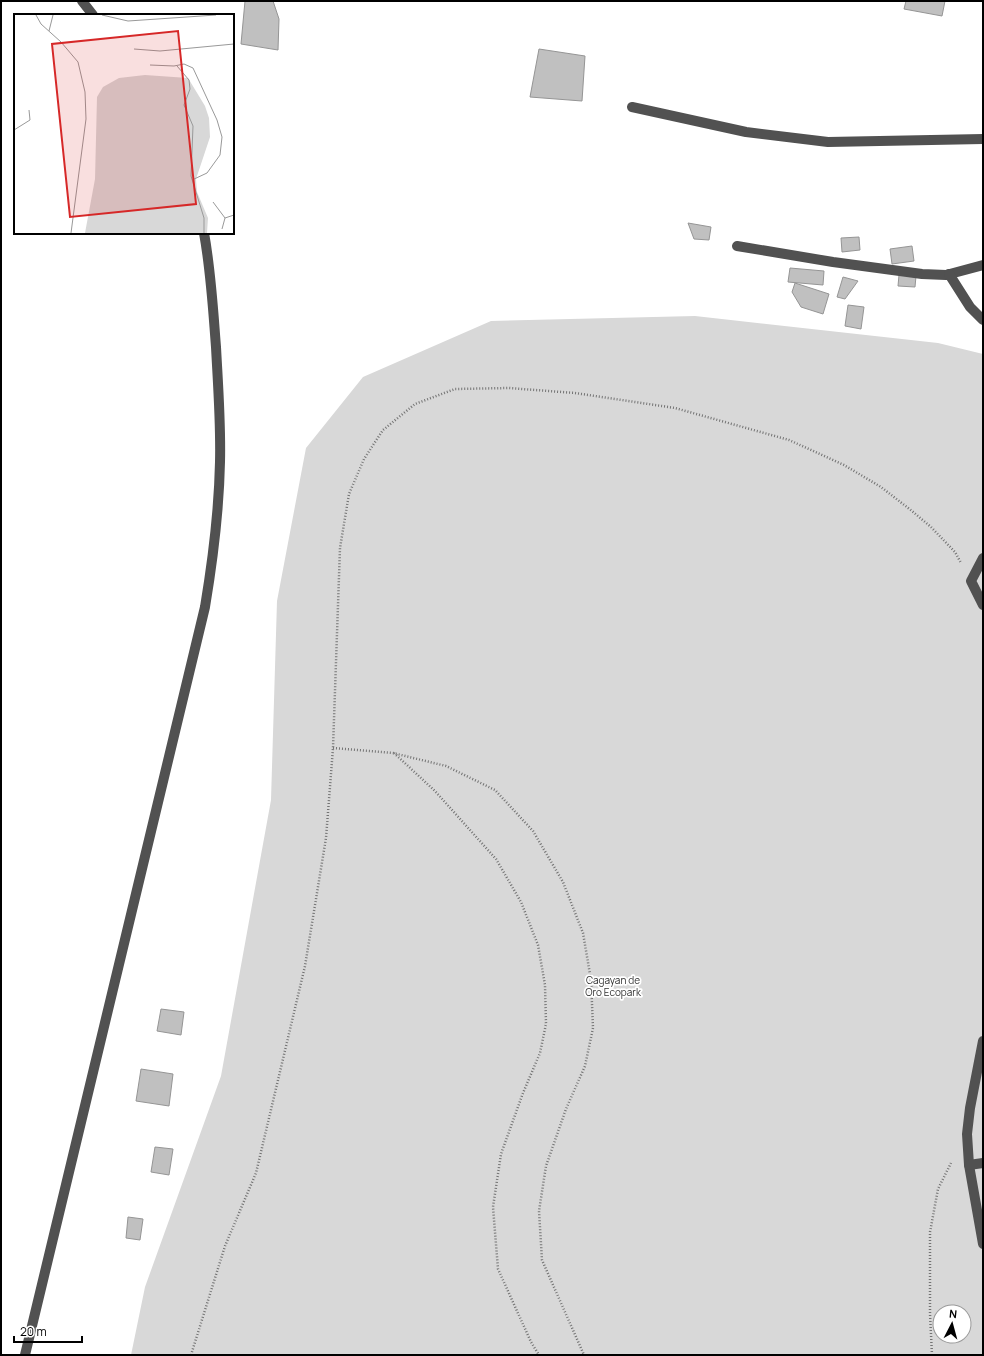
<svg xmlns="http://www.w3.org/2000/svg" width="984" height="1356" font-family="Manrope,sans-serif">
  <rect width="100%" height="100%" fill="#fff"/>
  <path fill="#d8d8d8" fill-rule="evenodd" d="M 695,316 L 938,343 L 983,354 L 983,1355 L 131,1355 L 145,1287 L 221,1076 L 271,800 L 277,601 L 306,448 L 363,377 L 491,321 ZM 940,1312 L 964,1312 L 964,1336 L 940,1336 Z"/>
  <g fill="#c0c0c0" stroke="#959595">
    <path d="M 245,1 L 273,1 L 279,19 L 278,50 L 241,44 Z"/>
    <path d="M 906,1 L 945,1 L 942,16 L 904,9 Z"/>
    <path d="M 539,49 L 585,56 L 582,101 L 530,97 Z"/>
    <path d="M 688,223 L 711,227 L 709,240 L 694,239 Z"/>
    <path d="M 859,237 L 860,250 L 842,252 L 841,238 Z"/>
    <path d="M 912,246 L 914,261 L 892,264 L 890,249 Z"/>
    <path d="M 790,268 L 824,271 L 823,285 L 788,282 Z"/>
    <path d="M 899,275 L 916,276 L 915,287 L 898,286 Z"/>
    <path d="M 843,277 L 858,281 L 845,299 L 837,297 Z"/>
    <path d="M 795,283 L 829,294 L 823,314 L 801,307 L 792,292 Z"/>
    <path d="M 848,305 L 864,307 L 861,329 L 845,326 Z"/>
    <path d="M 161,1009 L 184,1012 L 181,1035 L 157,1031 Z"/>
    <path d="M 141,1069 L 173,1074 L 169,1106 L 136,1101 Z"/>
    <path d="M 155,1147 L 173,1149 L 169,1175 L 151,1172 Z"/>
    <path d="M 128,1217 L 143,1219 L 140,1240 L 126,1238 Z"/>
  </g>
  <g fill="none" stroke-linecap="round" stroke-linejoin="round">
    <g stroke="#737373" stroke-width="2.5" stroke-dasharray="1 2" stroke-linecap="butt">
      <path d="M 333,748 L 393,753 L 446,766 L 495,790 L 533,831 L 563,882 L 583,933 L 591,980 L 593,1028 L 585,1066 L 566,1109 L 546,1166 L 539,1211 L 542,1260 L 584,1355"/>
      <path d="M 394,753 L 435,791 L 496,859 L 521,902 L 538,945 L 545,985 L 546,1024 L 540,1053 L 523,1093 L 501,1154 L 493,1207 L 498,1269 L 531,1342 L 539,1355"/>
      <path d="M 191,1355 L 225,1246 L 256,1173 L 305,966 L 326,838 L 333,748 L 340,548 L 349,494 L 364,459 L 383,430 L 415,404 L 455,389 L 509,388 L 575,393 L 675,408 L 789,440 L 844,465 L 881,487 L 912,511 L 931,527 L 955,552 L 961,563"/>
      <path d="M 932,1355 L 930,1314 L 930,1232 L 938,1189 L 951,1163"/>
    </g>
    <g stroke="#515151" stroke-width="10">
      <path d="M 82,1 L 93,15"/>
      <path d="M 632,107 L 746,132 L 828,142 L 983,139"/>
      <path d="M 737,246 L 833,262 L 922,274 L 946,275 L 983,265"/>
      <path d="M 949,274 L 970,307 L 983,320"/>
      <path d="M 983,558 L 971,581 L 983,605"/>
      <path d="M 983,1041 L 970,1108 L 967,1134 L 969,1165 L 983,1244"/>
      <path d="M 969,1165 L 983,1163"/>
      <path d="M 25,1355 L 205,607 C 213,559 219,511 220,462 C 221,424 218,385 216,347 C 213,309 211,271 204,233"/>
    </g>
  </g>
  <g text-anchor="middle" stroke-width="3.5" stroke-linejoin="round" paint-order="stroke">
    <g font-size="10" fill="#2f2f2f" stroke="#fff">
      <text x="613" y="984">Cagayan de<tspan x="613" dy="12">Oro Ecopark</tspan></text>
    </g>
  </g>
  <g transform="translate(14 14)">
    <rect width="220" height="220" fill="#fff"/>
    <path d="M 131,61 L 174,64 L 191,92 L 195,104 L 196,123 L 182,165 L 183,178 L 194,204 L 193,219 L 71,219 L 81,165 L 83,83 L 89,73 L 105,64 Z" fill="#d8d8d8"/>
    <path fill="none" stroke="#999" stroke-width="1" d="M 22,1 L 27,10 L 47,28 L 64,48 L 71,78 L 72,105 L 57,219M 88,1 L 114,7 L 202,1M 35,17 L 39,1M 120,35 L 146,37 L 220,30M 136,51 L 160,52 L 170,50 L 179,54 L 203,106 L 208,123 L 206,141 L 193,159 L 178,166M 163,52 L 175,66 L 176,75 L 170,91 L 179,112 L 177,162 L 190,204 L 190,219M 0,116 L 16,106 L 15,96M 199,188 L 211,204M 208,215 L 211,204 L 220,201"/>
    <path fill="#d62828" fill-opacity="0.15" stroke="#d62828" stroke-width="2" d="M 164,17 L 182,190 L 56,203 L 38,30 Z"/>
    <rect width="220" height="220" fill="none" stroke="#000" stroke-width="2"/>
  </g>
  <rect width="984" height="1356" fill="none" stroke="#000000" stroke-width="4"/>
  <g transform="translate(952 1324) rotate(6)"><circle r="19" fill="#ffffff" stroke="#999999"/>
  <path d="M0-3L7 15L0 10L-7 15Z" fill="#000000"/>
  <text y="-6" font-size="11" font-weight="bold" text-anchor="middle" fill="#000000">N</text>
  </g>
  <path d="M14 1336v6h68v-6" fill="none" stroke="#000000" stroke-width="2"/>
  <text x="20" y="1336" font-size="12" fill="#000000" stroke="#ffffff" stroke-width="3" paint-order="stroke">20 m</text>
</svg>
